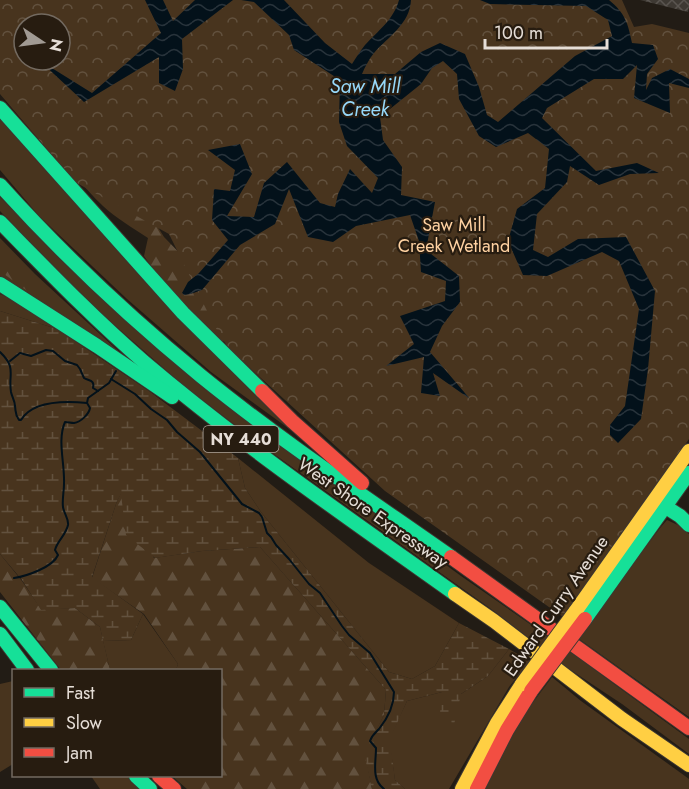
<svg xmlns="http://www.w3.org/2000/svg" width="689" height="789" font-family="Jost,sans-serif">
  <defs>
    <pattern id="forest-firs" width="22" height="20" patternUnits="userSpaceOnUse" patternTransform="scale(1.5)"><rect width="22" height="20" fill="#48341e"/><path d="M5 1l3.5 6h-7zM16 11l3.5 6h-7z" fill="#62513e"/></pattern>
    <pattern id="wetland-marsh" width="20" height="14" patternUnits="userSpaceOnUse" patternTransform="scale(1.5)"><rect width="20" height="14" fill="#48341e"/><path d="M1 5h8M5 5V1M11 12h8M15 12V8" fill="none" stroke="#62513e"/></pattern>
    <pattern id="park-crowns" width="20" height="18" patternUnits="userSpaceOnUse" patternTransform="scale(1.5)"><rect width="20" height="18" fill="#48341e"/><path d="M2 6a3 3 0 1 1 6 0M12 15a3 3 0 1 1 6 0" fill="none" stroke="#62513e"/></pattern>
    <pattern id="water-waves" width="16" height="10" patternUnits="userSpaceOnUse" patternTransform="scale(1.5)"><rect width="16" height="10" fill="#03111a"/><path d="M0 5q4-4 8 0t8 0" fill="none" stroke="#28333b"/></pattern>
    <pattern id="building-cross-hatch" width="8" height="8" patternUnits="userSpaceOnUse" patternTransform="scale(1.5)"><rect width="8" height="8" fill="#3e3933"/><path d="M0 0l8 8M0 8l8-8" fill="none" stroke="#5a5550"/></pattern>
  </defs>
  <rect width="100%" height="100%" fill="#221c15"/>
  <g fill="#48341e">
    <path d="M 0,116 L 299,436 L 211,372 L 127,299 L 39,216 L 0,170 Z"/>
    <path d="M 0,197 L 217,397 L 461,576 L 576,656 L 689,739 L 689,754 L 622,704 L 569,669 L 491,609 L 257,442 L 183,385 L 81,296 L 0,211 Z"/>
    <path d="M 0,238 L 35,274 L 128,360 L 0,278 Z"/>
    <path d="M 0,294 L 11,299 L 57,329 L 0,311 Z"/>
    <path d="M 238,458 L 369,563 L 459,623 L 435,666 L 412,679 L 389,672 L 261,512 L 245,488 Z"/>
    <path d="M 667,520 L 680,526 L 689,534 L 689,717 L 579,639 L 622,578 L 660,528 Z"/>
    <path d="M 143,614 L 178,664 L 176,670 L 110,670 L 103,641 L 131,640 Z"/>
    <path d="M 509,649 L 530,661 L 509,687 L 449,789 L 405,789 L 395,780 L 389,739 L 407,701 L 442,692 L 461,694 L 488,676 Z"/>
    <path d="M 552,677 L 581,701 L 685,776 L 689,779 L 689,789 L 485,789 L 516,728 L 528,709 Z"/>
    <path d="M 13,681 L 13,764 L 0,772 L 0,684 Z"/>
    <path d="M 91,776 L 129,776 L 142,789 L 100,789 Z"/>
  </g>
  <g fill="url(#forest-firs)">
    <path d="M 0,70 L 154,221 L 164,237 L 199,273 L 184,295 L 190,294 L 202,290 L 235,344 L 218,340 L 159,277 L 144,256 L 148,238 C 133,228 116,218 103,206 C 62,166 32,116 0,70 Z"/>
    <path d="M 0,252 L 40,289 L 47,303 L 23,288 L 0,271 Z"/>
    <path d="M 121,493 L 154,558 L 202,551 L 260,547 L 386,690 L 384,715 L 365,753 L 372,789 L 187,789 L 172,776 L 220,776 L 220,670 L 176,670 L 178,664 L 144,614 L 92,578 L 117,501 Z"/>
    <path d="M 0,554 L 22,581 L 41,609 L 75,608 L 100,627 L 110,670 L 61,670 L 0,592 Z"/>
  </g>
  <path fill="url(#wetland-marsh)" d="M 0,311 L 57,329 L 149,391 L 238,458 L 245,488 L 261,512 L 389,672 L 412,679 L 435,666 L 459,623 L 509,649 L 488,676 L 461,694 L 453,729 L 439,724 L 442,692 L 407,701 L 390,739 L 395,780 L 405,789 L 372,789 L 364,753 L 384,715 L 386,690 L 260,547 L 202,551 L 155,558 L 126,535 L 121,494 L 117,501 L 92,577 L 143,614 L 131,640 L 103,641 L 100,627 L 75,608 L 41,610 L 22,580 L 0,554 Z"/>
  <path fill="url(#park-crowns)" fill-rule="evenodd" d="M 0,0 L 622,0 L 634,27 L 652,24 L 689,33 L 689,439 L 563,617 L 385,491 L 229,349 L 214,325 L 169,234 L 75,182 L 0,94 ZM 24,24 L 60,24 L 60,60 L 24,60 Z"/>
  <g fill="url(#water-waves)">
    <path d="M 145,0 L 163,0 L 173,21 L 195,0 L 233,0 L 182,39 L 183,69 L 175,91 L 159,83 L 159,57 L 84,102 L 39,60 L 92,93 L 161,33 Z"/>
    <path d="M 241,0 L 284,0 L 325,43 L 352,64 C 356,58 360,51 365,45 C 378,31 394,19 399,0 L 411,0 C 410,24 388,37 374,53 C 369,59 365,67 362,74 L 395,74 L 421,52 L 440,43 L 465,54 L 479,87 L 487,115 L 498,122 L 575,56 L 612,36 L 608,20 L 586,6 L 490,4 L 480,0 L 609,0 C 625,13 628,23 632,43 L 653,45 L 658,59 L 647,74 L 646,90 L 652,78 L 670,69 L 689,79 L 689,88 L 669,83 L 670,113 L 634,98 L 637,65 L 623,79 L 594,79 L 547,108 L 542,118 L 596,171 L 637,163 L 659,173 L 630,174 L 599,185 L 570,166 L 567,182 L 537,214 L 533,250 L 548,257 L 578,239 L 626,237 L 655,291 L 648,369 L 641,419 L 618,443 L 610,435 L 610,425 L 625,406 L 639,309 L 619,261 L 602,252 L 547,276 L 523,275 L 508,241 L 517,209 L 545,188 L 549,149 L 528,133 L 496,147 L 479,136 L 459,99 L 457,74 L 443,61 L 432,68 L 421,84 L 380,117 L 383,140 L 402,167 L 401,195 L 435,202 L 426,250 L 459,276 L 460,302 L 442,326 L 430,352 L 470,399 L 433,373 L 440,396 L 421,393 L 424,357 L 386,366 L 414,344 L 400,316 L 445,301 L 446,281 L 421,272 L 419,241 L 410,215 L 356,226 L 333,242 L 308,237 L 289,189 L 275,224 L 240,245 L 202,290 L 190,294 L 184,295 L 182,293 L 188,282 L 199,273 L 228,240 L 212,220 L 214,189 L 230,191 L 235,170 L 208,150 L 240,144 L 252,174 L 227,216 L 254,217 L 264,183 L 287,162 L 320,203 L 335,207 L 338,194 L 350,169 L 372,193 L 378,178 L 347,146 L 339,122 L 340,80 L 294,50 L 289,35 L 254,2 Z"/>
  </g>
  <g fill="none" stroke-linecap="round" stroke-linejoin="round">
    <g stroke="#03111a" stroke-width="2">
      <path d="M 0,352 C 17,368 8,374 11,392 C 12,397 15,401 15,406 C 16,413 15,415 19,420 L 21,420 C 33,400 66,401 87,403"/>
      <path d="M 10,361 L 20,353 L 31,356 L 46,350 L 53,351 L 65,361 L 77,365 L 80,369 L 84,378 C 89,381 95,380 93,388 L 98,391"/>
      <path d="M 111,379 L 135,394 L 151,409 L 167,420 L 177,432 L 200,452 L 242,504 L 259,513 L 262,517 L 267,533 L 271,537 L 276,545 L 289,559 L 309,584 L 320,593 L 342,626 L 349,635 L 370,653 L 394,692 C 394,705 387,719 379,729 C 375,733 372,735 370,741 L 376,748 C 376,763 371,779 384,789"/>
      <path d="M 14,578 C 27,576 53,567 58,555 L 55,550 C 57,541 66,535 68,525 C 69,519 64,514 63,507 C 62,500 64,491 64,484 C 65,464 57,440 65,422 C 68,422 71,423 74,423 C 81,422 89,414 90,408 L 87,403 L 88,398 L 109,383 L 116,371"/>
    </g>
  </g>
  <path fill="url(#building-cross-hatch)" d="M 640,0 L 689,0 L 689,6 L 688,12 Z"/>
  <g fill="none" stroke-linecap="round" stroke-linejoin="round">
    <defs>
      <g id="fast">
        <path d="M 0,108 L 183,313 L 262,391"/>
        <path d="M 0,185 C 62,254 129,317 201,376 C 281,441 367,498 451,557"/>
        <path d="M 0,222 C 47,270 93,318 144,362 C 243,446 350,519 455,594"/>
        <path d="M 0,284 L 97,346 L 172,397"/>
        <path d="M 658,502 L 680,516 L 689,525"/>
        <path d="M 0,607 L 51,670"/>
        <path d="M 585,619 L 689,473"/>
        <path d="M 0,634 L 27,670"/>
        <path d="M 136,776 L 150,789"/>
      </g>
      <g id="slow">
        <path d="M 455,594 L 494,621 L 622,719 L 689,765"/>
        <path d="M 575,612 L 689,451"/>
        <path d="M 462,789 L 497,723 L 522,684"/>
      </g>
      <g id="jam">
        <path d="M 262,391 L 292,421 L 362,483"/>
        <path d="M 451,557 L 689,728"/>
        <path d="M 159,776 L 174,789"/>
        <path d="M 477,789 L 507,730 L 531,691"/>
      </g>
    </defs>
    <use href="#fast" stroke="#3d3731" stroke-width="16"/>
    <use href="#slow" stroke="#3d3731" stroke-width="16"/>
    <use href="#jam" stroke="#3d3731" stroke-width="16"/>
    <use href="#fast" stroke="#16e098" stroke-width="14"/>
    <use href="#slow" stroke="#ffcf43" stroke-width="14"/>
    <use href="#jam" stroke="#f24e42" stroke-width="14"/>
    <defs>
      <path id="slow-bridge" d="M 522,684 L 575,612"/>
      <path id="jam-bridge" d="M 531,691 L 585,619"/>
    </defs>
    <use href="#slow-bridge" stroke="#3d3731" stroke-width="16" stroke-linecap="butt"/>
    <use href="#jam-bridge" stroke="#3d3731" stroke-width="16" stroke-linecap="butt"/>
    <use href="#slow-bridge" stroke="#ffcf43" stroke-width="14"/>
    <use href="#jam-bridge" stroke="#f24e42" stroke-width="14"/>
  </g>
  <g text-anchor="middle" stroke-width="4.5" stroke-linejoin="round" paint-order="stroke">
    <rect fill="#271c10" stroke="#ada49b" stroke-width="1.5" x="203.5" y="426" width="75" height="26" rx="4.5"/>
    <g font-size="16" font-weight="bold" fill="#e6ded7">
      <text x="241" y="445">NY 440</text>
    </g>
    <g font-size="18" fill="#fed1a1" stroke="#271c10">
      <text x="454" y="231">Saw Mill<tspan x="454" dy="21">Creek Wetland</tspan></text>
    </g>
    <g font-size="18" fill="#e6ded7" stroke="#271c10">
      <text transform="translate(373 513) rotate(35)" y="6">West Shore Expressway</text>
      <text transform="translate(556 606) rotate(-55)" y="6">Edward Curry Avenue</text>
    </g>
    <g font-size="20" font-style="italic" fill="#96d8f9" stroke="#271c10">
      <text x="365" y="93">Saw Mill<tspan x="365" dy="23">Creek</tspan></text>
    </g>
  </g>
  <rect x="12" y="669" width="210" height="108" fill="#271c10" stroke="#736a60" stroke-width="1.5"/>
  <rect x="24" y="688" width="30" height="9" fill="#16e098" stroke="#736a60" stroke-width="1.5"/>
  <text x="66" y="699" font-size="18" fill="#e6ded7">Fast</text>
  <rect x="24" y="718" width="30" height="9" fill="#ffcf43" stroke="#736a60" stroke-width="1.5"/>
  <text x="66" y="729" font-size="18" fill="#e6ded7">Slow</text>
  <rect x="24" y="748" width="30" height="9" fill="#f24e42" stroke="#736a60" stroke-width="1.5"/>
  <text x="66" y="759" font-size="18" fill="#e6ded7">Jam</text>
  <g transform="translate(42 42) rotate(103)"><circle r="28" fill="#271c10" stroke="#736a60" stroke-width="1.5"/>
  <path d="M0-4.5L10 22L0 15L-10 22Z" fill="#a19a93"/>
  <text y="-9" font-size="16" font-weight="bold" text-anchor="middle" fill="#e6ded7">N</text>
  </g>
  <path d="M485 39v9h122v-9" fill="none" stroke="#e6ded7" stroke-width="3"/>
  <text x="494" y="39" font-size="18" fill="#e6ded7" stroke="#271c10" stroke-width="4.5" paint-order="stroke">100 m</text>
</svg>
